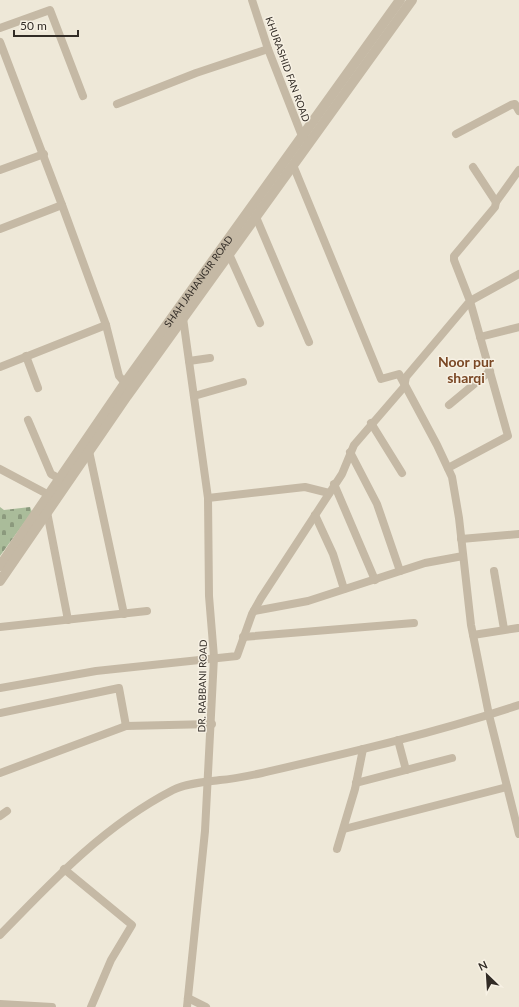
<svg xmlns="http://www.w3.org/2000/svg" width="519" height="1007" font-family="Lato,sans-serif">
  <defs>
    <pattern id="cemetery-stones" width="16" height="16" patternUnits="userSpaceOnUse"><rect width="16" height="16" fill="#aabc9a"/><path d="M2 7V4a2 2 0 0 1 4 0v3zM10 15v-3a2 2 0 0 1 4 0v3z" fill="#8b997d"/></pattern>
  </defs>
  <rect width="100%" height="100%" fill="#eee8d8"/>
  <path fill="url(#cemetery-stones)" d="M 0,507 L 4,510 L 30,507 L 32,512 L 0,556 Z"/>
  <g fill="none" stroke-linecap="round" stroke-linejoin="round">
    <g stroke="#c5b9a5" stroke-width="8">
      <path d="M 252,0 L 268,49 L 302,136 L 306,139"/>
      <path d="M 0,28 L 50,10 L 83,96"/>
      <path d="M 0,42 L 62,205"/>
      <path d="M 117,104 L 196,73 L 268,49"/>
      <path d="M 456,134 L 511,105 L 515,104 L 519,111"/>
      <path d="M 293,165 L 381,379 L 399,374 L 437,445 L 452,477 L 459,518 L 471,625 L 489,715 L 519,834"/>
      <path d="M 473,167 L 496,202"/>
      <path d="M 0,170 L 44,154"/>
      <path d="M 256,217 L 309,342"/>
      <path d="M 0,229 L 62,205 L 106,325 L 119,376 L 125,383"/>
      <path d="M 229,254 L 260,323"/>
      <path d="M 183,318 L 208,498 L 209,596 L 214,657 L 205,831 L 187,1007"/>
      <path d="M 480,337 L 519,327"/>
      <path d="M 26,356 L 38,388"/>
      <path d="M 189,361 L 210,358"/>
      <path d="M 0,367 L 106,325"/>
      <path d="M 194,396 L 243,382"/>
      <path d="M 449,405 L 490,371"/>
      <path d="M 28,420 L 51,474 L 60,479"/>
      <path d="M 371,423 L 402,473"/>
      <path d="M 89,451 L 124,614"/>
      <path d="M 350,452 L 377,504 L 400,571"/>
      <path d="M 448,468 L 508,436 L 470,301 L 519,274"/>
      <path d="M 0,469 L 49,495"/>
      <path d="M 334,484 L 375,580"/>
      <path d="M 208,498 L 305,487 L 329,493"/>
      <path d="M 47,512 L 68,620"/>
      <path d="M 315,515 L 333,554 L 344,589"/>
      <path d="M 461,539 L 519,534"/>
      <path d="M 494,571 L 504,629"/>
      <path d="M 254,611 L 308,601 L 425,563 L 463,556"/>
      <path d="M 0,627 L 147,611"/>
      <path d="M 473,635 L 518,628"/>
      <path d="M 243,637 L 414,623"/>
      <path d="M 0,688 L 96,671 L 237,656 L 252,614 L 261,598 L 342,474 L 354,445 L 404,387 L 406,377 L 470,301 L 454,260 L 454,256 L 495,207 L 496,202 L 519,170"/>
      <path d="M 0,713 L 119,688 L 126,726 L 212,724"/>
      <path d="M 398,740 L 406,770"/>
      <path d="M 0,773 L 126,726"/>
      <path d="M 356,783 L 452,758"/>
      <path d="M 0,816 L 7,811"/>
      <path d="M 344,829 L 507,787"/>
      <path d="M 337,849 L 355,789 L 363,749"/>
      <path d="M 64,869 L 132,925 L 111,960 L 91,1007"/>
      <path d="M 0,935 C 52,881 105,825 173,790 C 187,783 205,782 220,780 C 234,779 248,776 262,773 C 348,753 435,733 519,705"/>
      <path d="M 188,998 L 206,1007"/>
      <path d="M 0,1004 L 52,1007"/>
    </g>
    <g stroke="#c5b9a5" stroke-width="10">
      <path id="s1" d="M 0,566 L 125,383 L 400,0"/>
      <path d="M 0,581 L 127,396 L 412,0"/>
    </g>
  </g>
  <g text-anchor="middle" stroke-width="3" stroke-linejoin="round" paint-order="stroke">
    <g font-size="10" fill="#322c26" stroke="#f7f1e4">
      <text transform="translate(288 69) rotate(70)" y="4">KHURASHID FAN ROAD</text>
      <text dy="4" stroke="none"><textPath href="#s1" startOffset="347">SHAH JAHANGIR ROAD</textPath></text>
      <text transform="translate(202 686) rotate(-89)" y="4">DR. RABBANI ROAD</text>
    </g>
    <g font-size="14" font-weight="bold" fill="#7a4825" stroke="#f7f1e4">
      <text x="466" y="367">Noor pur<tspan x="466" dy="16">sharqi</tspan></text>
    </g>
  </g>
  <g transform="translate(487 975) rotate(335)" stroke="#f7f1e4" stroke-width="3" paint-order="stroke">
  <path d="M0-3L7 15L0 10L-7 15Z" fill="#322c26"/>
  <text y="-6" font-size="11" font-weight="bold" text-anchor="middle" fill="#322c26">N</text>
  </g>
  <path d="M14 30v6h64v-6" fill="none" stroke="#322c26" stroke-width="2"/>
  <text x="20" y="30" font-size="12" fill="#322c26" stroke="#f7f1e4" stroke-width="3" paint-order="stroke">50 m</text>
</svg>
